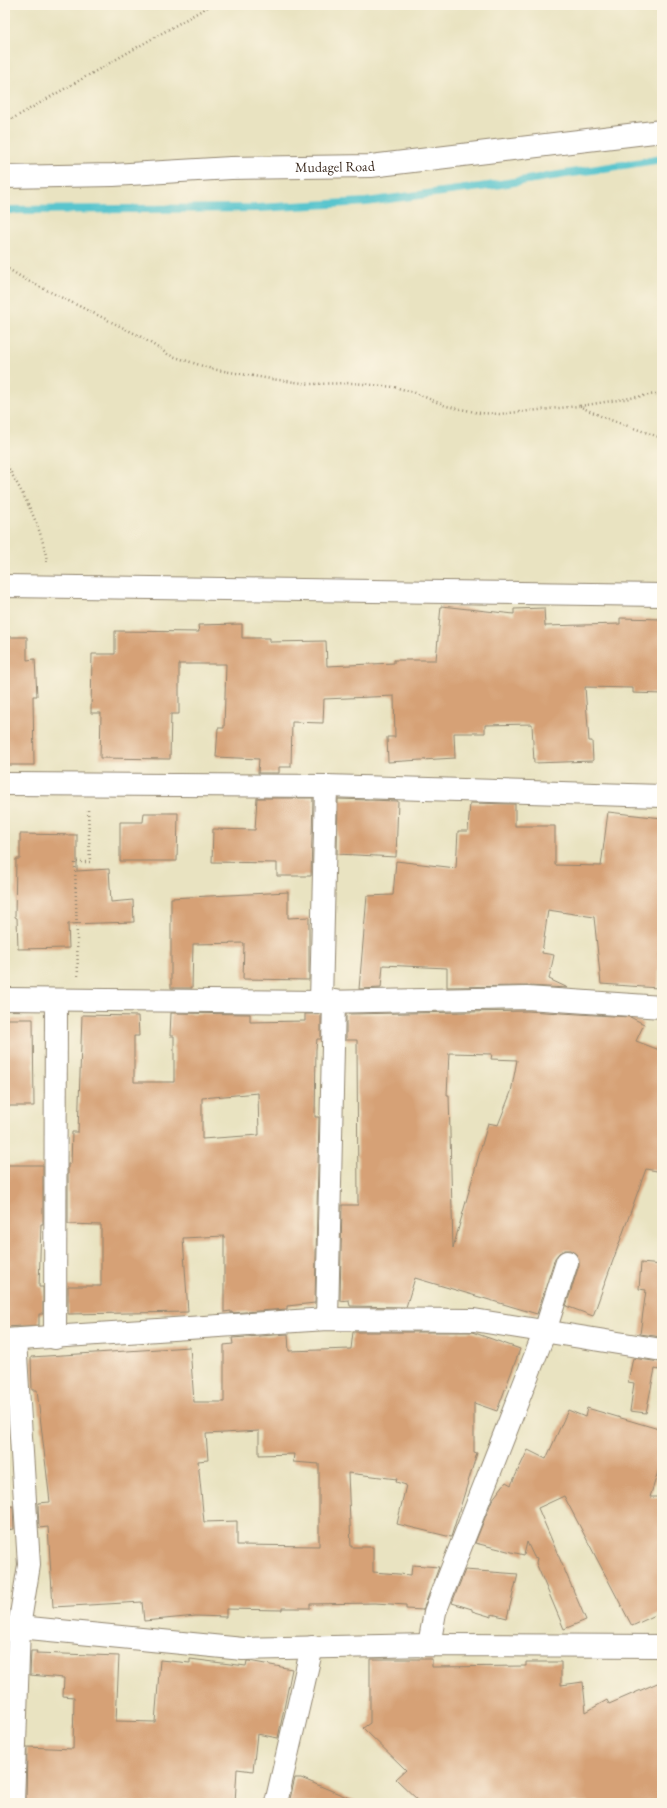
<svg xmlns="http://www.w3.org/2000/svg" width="667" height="1808" font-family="'EB Garamond',serif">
  <rect width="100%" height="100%" fill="#fcf5e5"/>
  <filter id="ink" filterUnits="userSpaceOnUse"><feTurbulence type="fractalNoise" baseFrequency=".025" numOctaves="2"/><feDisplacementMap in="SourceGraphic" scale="8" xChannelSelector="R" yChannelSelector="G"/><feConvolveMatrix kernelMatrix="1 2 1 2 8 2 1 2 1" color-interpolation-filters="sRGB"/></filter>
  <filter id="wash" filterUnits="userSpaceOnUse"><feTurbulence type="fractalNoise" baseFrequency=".012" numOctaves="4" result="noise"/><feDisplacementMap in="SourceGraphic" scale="16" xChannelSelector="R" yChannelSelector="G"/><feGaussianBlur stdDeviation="0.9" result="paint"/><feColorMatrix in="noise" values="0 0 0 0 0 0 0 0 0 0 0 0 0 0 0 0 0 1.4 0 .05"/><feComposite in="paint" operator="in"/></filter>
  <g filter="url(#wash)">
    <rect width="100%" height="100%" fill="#e9e3c1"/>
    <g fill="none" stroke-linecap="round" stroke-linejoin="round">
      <path stroke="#58c5ce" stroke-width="8" d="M 5,210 L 258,208 L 366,202 L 488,186 L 662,159"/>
    </g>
    <g id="blocks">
      <g fill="#d6a176" fill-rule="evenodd">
        <path d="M 441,606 L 514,614 L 514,609 L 544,608 L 545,626 L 620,624 L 620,618 L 662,619 L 662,694 L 633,693 L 633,688 L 585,687 L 589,741 L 592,741 L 593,761 L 534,763 L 532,724 L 485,725 L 485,733 L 454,733 L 455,758 L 388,762 L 387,737 L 395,737 L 394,696 L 324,699 L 323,723 L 292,722 L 291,767 L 279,767 L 279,773 L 258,773 L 259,759 L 216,757 L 218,728 L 224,728 L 226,664 L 179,664 L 179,714 L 171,714 L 170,759 L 100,758 L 101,713 L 91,713 L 92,654 L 115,654 L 115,631 L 199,632 L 198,625 L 242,624 L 242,638 L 270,638 L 270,642 L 326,641 L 327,666 L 394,663 L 394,660 L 436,660 Z"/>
        <path d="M 5,637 L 27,637 L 27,660 L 35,659 L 37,696 L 33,696 L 34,765 L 5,765 Z"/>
        <path d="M 257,798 L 313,798 L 311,876 L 277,876 L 277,863 L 212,862 L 213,829 L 255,830 Z"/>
        <path d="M 338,799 L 398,801 L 396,857 L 337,854 Z"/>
        <path d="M 470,803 L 515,804 L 515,826 L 555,826 L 555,865 L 601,866 L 608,812 L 662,818 L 662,931 L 658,988 L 601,984 L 594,917 L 548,910 L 542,953 L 554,955 L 549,979 L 568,988 L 527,986 L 447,987 L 447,968 L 383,965 L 381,988 L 359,989 L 367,896 L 393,895 L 396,861 L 456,868 L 458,831 L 468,831 Z"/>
        <path d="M 144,813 L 178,813 L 177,861 L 120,861 L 120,822 L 143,822 Z"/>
        <path d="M 20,834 L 77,835 L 77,871 L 109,869 L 111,902 L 133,900 L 134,922 L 68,924 L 69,948 L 18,949 L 17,918 L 15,917 L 16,859 L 20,859 Z"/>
        <path d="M 288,892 L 288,918 L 309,917 L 309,980 L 243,979 L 244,943 L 193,944 L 192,988 L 171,988 L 171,898 Z"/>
        <path d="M 527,1011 L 630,1017 L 644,1024 L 636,1041 L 662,1051 L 662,1172 L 646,1169 L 593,1316 L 566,1306 L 579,1265 L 579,1260 L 576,1254 L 570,1250 L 565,1250 L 559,1253 L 555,1258 L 537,1314 L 415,1278 L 406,1307 L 350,1306 L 349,1300 L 340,1301 L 342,1205 L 358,1205 L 357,1040 L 346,1040 L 346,1014 ZM 449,1053 L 492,1054 L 491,1059 L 517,1060 L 511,1092 L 498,1125 L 488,1123 L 453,1248 L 449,1095 L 447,1095 Z"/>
        <path d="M 171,1013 L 250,1014 L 250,1022 L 305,1021 L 305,1014 L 321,1014 L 321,1039 L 317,1039 L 316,1049 L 315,1117 L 319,1117 L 315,1303 L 287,1306 L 287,1309 L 231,1313 L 231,1311 L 224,1312 L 224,1236 L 183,1238 L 188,1312 L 68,1314 L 68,1286 L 101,1286 L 101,1225 L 68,1224 L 68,1164 L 71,1164 L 72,1132 L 78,1132 L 82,1015 L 138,1016 L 139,1036 L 134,1036 L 134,1082 L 174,1082 L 174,1036 L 170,1036 ZM 258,1093 L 259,1135 L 202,1139 L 202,1098 Z"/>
        <path d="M 5,1019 L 33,1019 L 34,1106 L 5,1106 Z"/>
        <path d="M 5,1165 L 43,1165 L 43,1224 L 41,1224 L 39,1287 L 43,1287 L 43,1314 L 39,1314 L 39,1325 L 5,1327 Z"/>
        <path d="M 641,1263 L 662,1265 L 662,1337 L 640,1334 L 646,1290 L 639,1289 Z"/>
        <path d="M 353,1332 L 472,1332 L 520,1349 L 497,1411 L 474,1403 L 474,1452 L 477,1453 L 451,1537 L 397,1524 L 406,1485 L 396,1482 L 397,1479 L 348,1473 L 351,1547 L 373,1547 L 373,1572 L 411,1575 L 412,1565 L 439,1567 L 423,1610 L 406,1609 L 406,1605 L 375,1603 L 310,1604 L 310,1608 L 282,1608 L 282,1610 L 226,1609 L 226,1617 L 196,1616 L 144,1621 L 142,1602 L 53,1607 L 48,1527 L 39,1528 L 38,1503 L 50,1502 L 37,1390 L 32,1390 L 31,1357 L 190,1347 L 194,1402 L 224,1402 L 224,1345 L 233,1344 L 232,1338 L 288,1334 L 289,1351 L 351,1349 ZM 259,1431 L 259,1455 L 294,1454 L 293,1462 L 319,1464 L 319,1546 L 237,1545 L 237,1521 L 204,1522 L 198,1461 L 208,1460 L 206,1434 Z"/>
        <path d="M 633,1358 L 660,1362 L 659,1370 L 655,1369 L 646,1413 L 630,1411 L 634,1383 L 628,1382 Z"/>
        <path d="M 587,1408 L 662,1430 L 662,1459 L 650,1497 L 662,1497 L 662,1612 L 632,1626 L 564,1496 L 538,1508 L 586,1620 L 564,1629 L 536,1563 L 537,1558 L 534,1557 L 527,1542 L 524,1555 L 475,1543 L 492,1500 L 506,1482 L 511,1485 L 528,1450 L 546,1459 L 568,1410 L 585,1417 Z"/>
        <path d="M 13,1506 L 14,1529 L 5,1530 L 5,1507 Z"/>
        <path d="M 465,1570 L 518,1574 L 507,1618 L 492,1614 L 492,1617 L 472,1611 L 472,1609 L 452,1603 Z"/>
        <path d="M 31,1651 L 37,1651 L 36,1653 L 119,1656 L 116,1721 L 155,1722 L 160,1660 L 190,1663 L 190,1659 L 246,1666 L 247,1661 L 249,1661 L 292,1669 L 278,1738 L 257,1734 L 253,1771 L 237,1769 L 235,1803 L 26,1803 L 27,1747 L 73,1749 L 74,1697 L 63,1696 L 64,1678 L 30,1675 Z"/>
        <path d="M 370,1659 L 432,1659 L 432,1667 L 526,1666 L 526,1662 L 561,1662 L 561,1685 L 583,1682 L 586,1712 L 607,1700 L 609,1704 L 662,1681 L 662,1803 L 421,1803 L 396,1779 L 406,1770 L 363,1728 L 370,1723 Z"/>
        <path d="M 295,1778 L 301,1778 L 361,1803 L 289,1803 Z"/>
      </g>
    </g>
  </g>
  <g filter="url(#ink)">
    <use href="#blocks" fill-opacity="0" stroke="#928670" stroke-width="1"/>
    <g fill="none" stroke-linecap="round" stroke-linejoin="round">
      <defs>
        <g id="street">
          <path id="s1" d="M 5,177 L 113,175 L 231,168 L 371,166 L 662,131"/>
          <path d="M 5,586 L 662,595"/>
          <path d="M 5,784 L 326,786 L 662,796"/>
          <path d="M 5,999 L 321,1002 L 527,998 L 662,1007"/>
          <path d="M 321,1002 L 326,786"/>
          <path d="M 327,1319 L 334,1001"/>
          <path d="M 55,1338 L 56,1000"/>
          <path d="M 5,1340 L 327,1319 L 474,1320 L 662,1350"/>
          <path d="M 5,1628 L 19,1627 L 243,1649 L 429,1645 L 662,1646"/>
          <path d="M 429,1645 L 435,1612 L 545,1331 L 567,1262"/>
          <path d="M 13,1803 L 19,1627 L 29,1565 L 15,1340"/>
          <path d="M 276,1803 L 312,1647"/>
        </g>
      </defs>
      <use href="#street" stroke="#928670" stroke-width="24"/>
      <g stroke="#928670" stroke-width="2.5" stroke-dasharray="1 3" stroke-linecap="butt">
        <path d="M 5,123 L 211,5"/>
        <path d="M 5,267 L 28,281 L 138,335 L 169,355 L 212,369 L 271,379 L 311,384 L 353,383 L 394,387 L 413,392 L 446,406 L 480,413 L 499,414 L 579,406 L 605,418 L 662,438"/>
        <path d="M 580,406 L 662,393"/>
        <path d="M 5,462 C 23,494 42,526 47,562"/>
        <path d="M 78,976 L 75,862 L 90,862 L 88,809"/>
      </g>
      <use href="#street" stroke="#fff" stroke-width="22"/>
    </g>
  </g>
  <g text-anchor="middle" stroke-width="3" stroke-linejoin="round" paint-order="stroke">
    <g font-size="14" fill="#3b2a1e" stroke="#fcf5e5">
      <text dy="5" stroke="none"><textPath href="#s1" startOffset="330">Mudagel Road</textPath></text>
    </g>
  </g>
  <rect width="667" height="1808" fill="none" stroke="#fcf5e5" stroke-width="20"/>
</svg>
